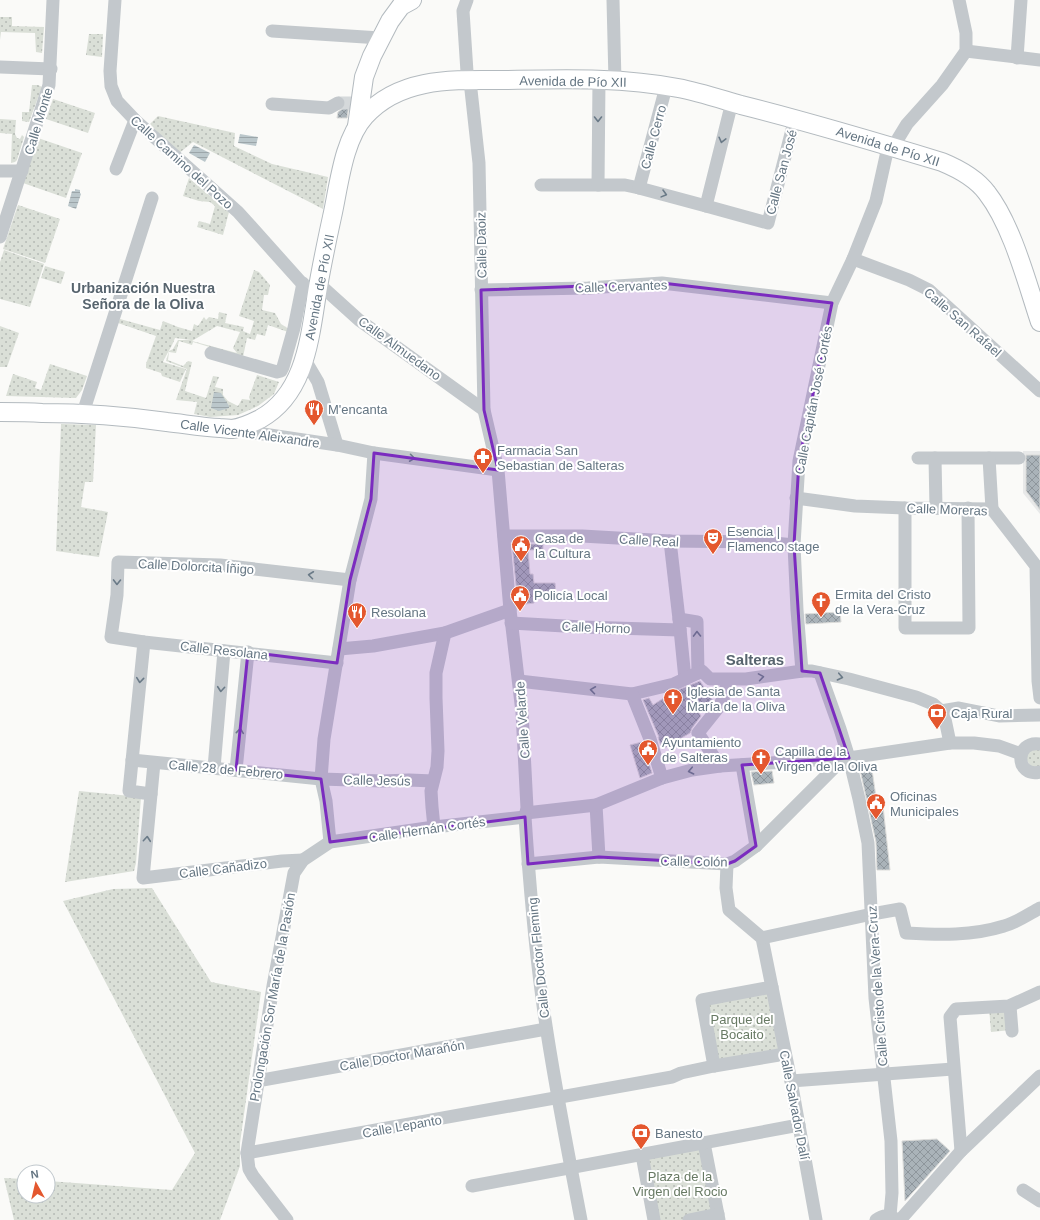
<svg xmlns="http://www.w3.org/2000/svg" width="1040" height="1220" font-family="Helvetica,sans-serif">
  <defs>
    <pattern id="grass-dots" width="8" height="8" patternUnits="userSpaceOnUse"><rect width="8" height="8" fill="#dadfd7"/><path d="M2 2h.1M6 6h.1" fill="none" stroke="#b4b9b4" stroke-width="1.8" stroke-linecap="round"/></pattern>
    <pattern id="water-rules" width="6" height="5" patternUnits="userSpaceOnUse"><rect width="6" height="5" fill="#bbc7cb"/><path d="M0 2.5h6" fill="none" stroke="#9ca6aa"/></pattern>
    <pattern id="building-cross-hatch" width="8" height="8" patternUnits="userSpaceOnUse"><rect width="8" height="8" fill="#aab3b9"/><path d="M0 0l8 8M0 8l8-8" fill="none" stroke="#8e969c"/></pattern>
  </defs>
  <rect width="100%" height="100%" fill="#fafaf8"/>
  <path fill="#e8e9e9" d="M 1023,451 L 1040,451 L 1040,514 L 1023,493 Z"/>
  <g fill="url(#grass-dots)" fill-rule="evenodd">
    <path d="M 0,17 L 12,17 L 12,26 L 44,27 L 42,53 L 36,52 L 35,33 L 1,32 L 0,40 Z"/>
    <path d="M 89,34 L 103,34 L 102,57 L 86,55 Z"/>
    <path d="M 32,85 L 38,85 L 42,87 L 29,122 L 22,121 L 22,112 L 29,112 Z"/>
    <path d="M 53,99 L 95,113 L 88,133 L 46,119 Z"/>
    <path d="M 158,116 L 235,133 L 234,146 L 272,164 L 328,177 L 323,209 L 193,142 L 178,154 L 150,124 Z"/>
    <path d="M 0,119 L 16,120 L 15,134 L 17,138 L 20,139 L 22,135 L 24,137 L 17,160 L 15,162 L 11,163 L 12,134 L 0,133 Z"/>
    <path d="M 38,138 L 82,153 L 66,198 L 23,183 Z"/>
    <path d="M 189,178 L 229,212 L 223,235 L 197,227 L 199,221 L 210,224 L 215,206 L 210,202 L 199,201 L 183,196 Z"/>
    <path d="M 18,205 L 60,219 L 45,263 L 3,249 Z"/>
    <path d="M 4,250 L 44,264 L 30,307 L 0,299 L 0,262 Z"/>
    <path d="M 45,266 L 65,272 L 61,284 L 41,278 Z"/>
    <path d="M 254,270 L 259,272 L 270,285 L 268,295 L 264,295 L 262,310 L 275,313 L 281,324 L 289,329 L 288,332 L 268,325 L 265,336 L 257,334 L 255,340 L 247,338 L 243,357 L 193,342 L 192,345 L 179,341 L 176,353 L 169,352 L 168,360 L 183,366 L 188,361 L 192,362 L 185,391 L 206,398 L 213,376 L 219,377 L 215,387 L 223,389 L 223,395 L 228,401 L 238,406 L 242,399 L 250,400 L 249,397 L 257,375 L 279,382 L 274,394 L 258,406 L 238,415 L 210,417 L 194,414 L 197,402 L 176,400 L 187,369 L 166,361 L 169,351 L 173,349 L 178,340 L 191,340 L 175,338 C 172,347 167,353 163,362 L 186,369 L 180,382 L 162,376 L 161,373 L 146,368 L 146,364 L 156,336 L 118,323 L 120,319 L 160,330 L 163,321 L 178,327 L 192,331 L 194,324 L 198,326 L 204,317 L 206,320 L 209,317 L 218,319 L 219,312 L 227,314 L 225,323 L 244,327 L 243,331 L 250,334 L 254,321 L 239,316 ZM 217,326 L 240,332 L 233,348 L 237,353 L 192,341 Z"/>
    <path d="M 0,326 L 19,333 L 7,367 L 0,367 Z"/>
    <path d="M 50,364 L 87,376 L 82,390 L 76,398 L 6,396 L 13,374 L 37,382 L 35,388 L 41,390 Z"/>
    <path d="M 61,424 L 96,425 L 93,482 L 85,482 L 81,507 L 108,512 L 99,557 L 56,551 Z"/>
    <path d="M 1040,747 L 1040,769 L 1032,770 L 1024,754 Z"/>
    <path d="M 79,791 L 141,797 L 136,863 L 134,871 L 65,882 Z"/>
    <path d="M 152,888 L 211,982 L 261,992 L 240,1143 L 240,1166 L 220,1220 L 14,1220 L 4,1178 L 24,1179 L 24,1196 L 48,1196 L 48,1181 L 172,1190 L 195,1153 L 63,901 L 113,889 Z"/>
    <path d="M 772,987 L 785,1054 L 714,1066 L 702,1000 Z"/>
    <path d="M 1009,1006 L 1011,1030 L 991,1032 L 989,1007 Z"/>
    <path d="M 704,1143 L 718,1214 L 689,1220 L 654,1220 L 642,1155 Z"/>
  </g>
  <g fill="url(#water-rules)">
    <path d="M 240,134 L 258,137 L 256,146 L 238,143 Z"/>
    <path d="M 194,145 L 210,153 L 205,162 L 189,153 Z"/>
    <path d="M 75,189 L 80,190 L 80,193 L 81,194 L 76,209 L 68,206 L 72,191 L 75,191 Z"/>
    <path d="M 214,392 L 221,393 L 229,406 L 229,408 L 219,411 L 211,408 Z"/>
  </g>
  <g fill="url(#building-cross-hatch)" stroke="#dcdcda">
    <path d="M 345,99 L 350,99 L 347,118 L 337,118 L 338,112 L 345,107 L 346,103 Z"/>
    <path d="M 1026,455 L 1040,455 L 1040,510 L 1026,491 Z"/>
    <path d="M 512,544 L 543,544 L 543,550 L 528,550 L 530,574 L 533,574 L 534,583 L 555,583 L 556,594 L 533,595 L 534,603 L 518,605 Z"/>
    <path d="M 840,612 L 841,622 L 806,624 L 805,614 Z"/>
    <path d="M 700,681 L 713,701 L 712,703 L 698,711 L 701,716 L 692,728 L 690,733 L 678,740 L 679,741 L 662,749 L 658,737 L 659,737 L 643,700 L 649,698 L 653,705 L 673,692 Z"/>
    <path d="M 642,742 L 652,773 L 640,778 L 630,745 Z"/>
    <path d="M 871,763 L 876,797 L 882,797 L 890,870 L 877,870 L 876,842 L 859,765 Z"/>
    <path d="M 772,771 L 774,783 L 754,785 L 751,772 Z"/>
    <path d="M 937,1139 L 950,1151 L 905,1201 L 902,1141 Z"/>
  </g>
  <g fill="none" stroke-linecap="round" stroke-linejoin="round">
    <path stroke="#d5d9db" stroke-width="13" stroke-dasharray="13 6" stroke-linecap="butt" d="M 338,103 L 352,103"/>
    <defs>
      <g id="secondary">
        <path d="M 357,126 L 364,77 L 372,56 L 390,21 L 401,6 L 412,0"/>
        <path d="M 0,412 C 14,412 28,412 42,413 C 84,413 125,416 167,422 C 185,424 202,427 220,428 C 224,428 228,429 232,429 C 241,428 252,423 260,419 C 307,393 310,334 318,287 C 322,264 327,240 332,217 C 339,186 343,140 365,116 C 401,76 456,80 505,80 C 563,79 621,77 678,88 C 699,92 720,99 741,105 C 809,122 876,142 942,162 C 959,169 976,178 987,193 C 1012,225 1027,283 1040,322"/>
      </g>
    </defs>
    <use href="#secondary" stroke="#b3babf" stroke-width="20"/>
    <g stroke="#c3c8cc" stroke-width="13">
      <path d="M 115,0 L 110,71 L 111,86 L 117,101 L 135,120 L 238,212 L 316,299"/>
      <path d="M 467,0 L 463,11 L 467,72 L 470,81 L 479,163 L 484,410 L 498,470 L 510,610 L 522,712 L 527,808 L 525,817 C 529,877 534,938 542,998 C 552,1073 567,1146 581,1220"/>
      <path d="M 613,0 L 615,81"/>
      <path d="M 272,31 L 380,38"/>
      <path d="M 966,51 L 1040,60"/>
      <path d="M 1017,58 L 1021,0"/>
      <path d="M 0,67 L 51,69"/>
      <path d="M 732,102 L 706,206 L 768,223 L 795,118"/>
      <path d="M 272,104 L 329,108 L 338,103"/>
      <path d="M 893,147 L 907,124 L 942,85 L 966,51 L 966,33 L 959,0"/>
      <path d="M 116,169 L 135,120"/>
      <path d="M 0,171 L 22,171"/>
      <path d="M 541,185 L 625,185 L 639,188 L 706,206"/>
      <path d="M 598,185 L 599,80"/>
      <path d="M 639,188 L 666,87"/>
      <path d="M 0,237 L 49,85 L 53,0"/>
      <path d="M 853,259 L 909,280 L 929,290 L 1040,391"/>
      <path d="M 318,283 L 359,320 L 484,410"/>
      <path d="M 481,290 L 588,288 L 662,283 L 832,303"/>
      <path d="M 211,353 L 277,372 L 281,371 L 283,367 L 294,328 L 303,283"/>
      <path d="M 305,360 L 318,382 L 337,445"/>
      <path d="M 83,413 L 152,198"/>
      <path d="M 236,430 L 337,445 L 374,453 L 498,470"/>
      <path d="M 918,458 L 935,458"/>
      <path d="M 989,458 L 1019,458"/>
      <path d="M 796,498 L 855,506 L 905,508 L 992,509 L 1036,566 L 1038,681 L 1040,698"/>
      <path d="M 905,508 L 905,628 L 969,628 L 968,508"/>
      <path d="M 936,508 L 935,458 L 989,458 L 992,509"/>
      <path d="M 504,536 L 582,536 L 670,541 L 764,542 L 794,545"/>
      <path d="M 670,541 L 679,619"/>
      <path d="M 511,623 L 582,627 L 680,630"/>
      <path d="M 144,642 L 129,791 L 151,794"/>
      <path d="M 339,649 L 373,646 L 445,633 L 510,610"/>
      <path d="M 337,663 L 144,642 L 111,637 L 117,595 L 118,562 L 220,565 L 350,580"/>
      <path d="M 802,671 L 797,610 L 794,545 L 799,461 L 832,303 L 853,259 L 876,201 L 888,147"/>
      <path d="M 820,673 L 840,729 L 849,758 L 859,799 L 868,843 L 875,998 L 891,1141 L 892,1193 L 890,1216"/>
      <path d="M 685,679 L 679,619 L 697,622 L 698,673"/>
      <path d="M 519,681 L 632,694 L 674,684 L 702,671 L 710,679 L 746,679 L 802,671 L 812,671 L 849,679 L 916,697 L 933,704 L 941,711 L 945,719 L 950,743"/>
      <path d="M 632,694 L 650,739 L 662,778"/>
      <path d="M 941,711 L 959,708 L 999,716 L 1040,715"/>
      <path d="M 1040,744 C 1014,740 1015,778 1040,772"/>
      <path d="M 132,760 L 321,779 L 382,781 L 409,780 L 433,781"/>
      <path d="M 154,763 L 143,878 L 282,861 L 303,860"/>
      <path d="M 742,765 L 756,846"/>
      <path d="M 720,766 L 698,733 L 718,708 L 723,699 L 728,680"/>
      <path d="M 214,768 L 224,651"/>
      <path d="M 236,770 L 248,652"/>
      <path d="M 596,805 L 599,857"/>
      <path d="M 526,813 L 596,805 L 662,778 L 692,770 L 720,766 L 849,758 L 950,743 L 974,743 L 999,746 L 1021,754"/>
      <path d="M 434,827 L 432,807 L 431,791 L 437,767 L 438,751 L 436,698 L 436,673 L 445,633"/>
      <path d="M 330,842 L 326,801 L 321,779 L 324,739 L 350,580 L 371,499 L 374,453"/>
      <path d="M 528,864 L 599,857 L 727,864 L 735,861 L 756,846 L 844,758"/>
      <path d="M 727,864 L 726,888 L 729,910 L 762,938 L 791,1081 L 816,1220"/>
      <path d="M 762,938 L 872,914 L 900,909 L 906,933 C 940,935 972,936 1004,926 C 1016,923 1029,914 1040,908"/>
      <path d="M 1010,1006 L 1012,1031"/>
      <path d="M 714,1066 L 702,1000 L 772,987"/>
      <path d="M 257,1081 L 546,1029"/>
      <path d="M 791,1081 L 953,1069"/>
      <path d="M 704,1143 L 719,1220"/>
      <path d="M 961,1151 L 950,1017 L 956,1009 L 1009,1006 L 1040,992"/>
      <path d="M 247,1153 L 672,1077 L 681,1073 L 714,1066 L 785,1054"/>
      <path d="M 642,1155 L 654,1220"/>
      <path d="M 472,1186 L 799,1125"/>
      <path d="M 1023,1190 L 1040,1201"/>
      <path d="M 287,1220 L 253,1176 L 249,1169 L 247,1153 L 273,986 L 294,873 L 303,860 L 330,842 L 434,827 L 525,817"/>
      <path d="M 689,1220 L 718,1214"/>
      <path d="M 876,1220 C 882,1215 889,1215 896,1219"/>
      <path d="M 900,1220 L 961,1151 L 1040,1076"/>
    </g>
    <use href="#secondary" stroke="#fff" stroke-width="18"/>
  </g>
  <defs><path id="oneway-chevron" d="M-2-3.5L2.5 0L-2 3.5" fill="none" stroke-width="1.6" stroke-linecap="round" stroke-linejoin="round"/></defs>
  <g stroke="#6a7a87">
    <use href="#oneway-chevron" transform="translate(598 119) rotate(90)"/>
    <use href="#oneway-chevron" transform="translate(722 140) rotate(104)"/>
    <use href="#oneway-chevron" transform="translate(664 194) rotate(15)"/>
    <use href="#oneway-chevron" transform="translate(412 458) rotate(8)"/>
    <use href="#oneway-chevron" transform="translate(311 575) rotate(-173)"/>
    <use href="#oneway-chevron" transform="translate(117 582) rotate(91)"/>
    <use href="#oneway-chevron" transform="translate(697 634) rotate(-91)"/>
    <use href="#oneway-chevron" transform="translate(761 677) rotate(-9)"/>
    <use href="#oneway-chevron" transform="translate(840 677) rotate(12)"/>
    <use href="#oneway-chevron" transform="translate(140 680) rotate(96)"/>
    <use href="#oneway-chevron" transform="translate(221 689) rotate(95)"/>
    <use href="#oneway-chevron" transform="translate(593 690) rotate(-172)"/>
    <use href="#oneway-chevron" transform="translate(240 731) rotate(-84)"/>
    <use href="#oneway-chevron" transform="translate(691 771) rotate(168)"/>
    <use href="#oneway-chevron" transform="translate(147 839) rotate(-85)"/>
  </g>
  <path fill="#7b2cbf" fill-opacity="0.2" stroke="#7b2cbf" stroke-width="3" stroke-linejoin="round" d="M 662,283 L 832,303 L 799,461 L 794,545 L 802,671 L 820,673 L 849,758 L 742,765 L 756,846 L 735,861 L 727,864 L 599,857 L 528,864 L 525,817 L 330,842 L 321,779 L 236,770 L 248,652 L 337,663 L 350,580 L 371,499 L 374,453 L 498,470 L 484,410 L 481,290 Z"/>
  <defs>
    <symbol id="restaurant-pin" viewBox="-11 -11 22 30"><path d="M0 17L-7.5 6A9.5 9.5 0 1 1 7.5 6Z" fill="#e4572e" stroke="#fff"/><path d="M-5-6h1v4h1v-4h1v4h1v-4h1v5L-1.5 .5V6h-2V.5L-5-1ZM5-6V6H3V1.5H1.5Q1.5-4 5-6Z" fill="#fff"/></symbol>
    <symbol id="pharmacy-pin" viewBox="-11 -11 22 30"><path d="M0 17L-7.5 6A9.5 9.5 0 1 1 7.5 6Z" fill="#e4572e" stroke="#fff"/><path d="M-2-6h4v4h4v4h-4v4h-4v-4h-4v-4h4Z" fill="#fff"/></symbol>
    <symbol id="theatre-pin" viewBox="-11 -11 22 30"><path d="M0 17L-7.5 6A9.5 9.5 0 1 1 7.5 6Z" fill="#e4572e" stroke="#fff"/><path d="M-5-5.5Q0-4 5-5.5V0Q5 5 0 6Q-5 5-5 0ZM-3.3-2.5H-1v1.5H-3.3ZM1-2.5H3.3v1.5H1ZM-2.8 1Q0 5.5 2.8 1Z" fill="#fff"/></symbol>
    <symbol id="civic-pin" viewBox="-11 -11 22 30"><path d="M0 17L-7.5 6A9.5 9.5 0 1 1 7.5 6Z" fill="#e4572e" stroke="#fff"/><path d="M-.6-6.5H3V-4.5H.6V-3L4-1V1h2V6H-6V1h2V-1L-.6-3ZM-1.2 2.5V6h2.4V2.5Z" fill="#fff"/></symbol>
    <symbol id="church-pin" viewBox="-11 -11 22 30"><path d="M0 17L-7.5 6A9.5 9.5 0 1 1 7.5 6Z" fill="#e4572e" stroke="#fff"/><path d="M-1.2-6h2.4v3.5h3.3v2.4h-3.3V6h-2.4V-.1h-3.3v-2.4h3.3Z" fill="#fff"/></symbol>
    <symbol id="bank-pin" viewBox="-11 -11 22 30"><path d="M0 17L-7.5 6A9.5 9.5 0 1 1 7.5 6Z" fill="#e4572e" stroke="#fff"/><path d="M-6-4H6V4H-6ZM0-2.3a2.3 2.3 0 1 0 0 4.6a2.3 2.3 0 1 0 0-4.6Z" fill="#fff"/></symbol>
  </defs>
  <g fill-rule="evenodd">
    <use href="#restaurant-pin" x="303" y="398" width="22" height="30"/>
    <use href="#pharmacy-pin" x="472" y="446" width="22" height="30"/>
    <use href="#theatre-pin" x="702" y="527" width="22" height="30"/>
    <use href="#civic-pin" x="510" y="534" width="22" height="30"/>
    <use href="#civic-pin" x="509" y="584" width="22" height="30"/>
    <use href="#church-pin" x="810" y="590" width="22" height="30"/>
    <use href="#restaurant-pin" x="346" y="601" width="22" height="30"/>
    <use href="#church-pin" x="662" y="687" width="22" height="30"/>
    <use href="#bank-pin" x="926" y="702" width="22" height="30"/>
    <use href="#civic-pin" x="637" y="738" width="22" height="30"/>
    <use href="#church-pin" x="750" y="747" width="22" height="30"/>
    <use href="#civic-pin" x="865" y="792" width="22" height="30"/>
    <use href="#bank-pin" x="630" y="1122" width="22" height="30"/>
  </g>
  <g text-anchor="middle" stroke-width="4" stroke-linejoin="round" paint-order="stroke">
    <g font-size="13" fill="#657683" stroke="#fff">
      <text transform="translate(573 81) rotate(1)" y="5">Avenida de Pío XII</text>
      <text transform="translate(38 121) rotate(-73)" y="5">Calle Monte</text>
      <text transform="translate(653 137) rotate(-75)" y="5">Calle Cerro</text>
      <text transform="translate(888 146) rotate(17)" y="5">Avenida de Pío XII</text>
      <text transform="translate(182 162) rotate(42)" y="5">Calle Camino del Pozo</text>
      <text transform="translate(781 172) rotate(-75)" y="5">Calle San José</text>
      <text transform="translate(481 245) rotate(-91)" y="5">Calle Daoiz</text>
      <text transform="translate(621 286) rotate(-2)" y="5">Calle Cervantes</text>
      <text transform="translate(319 287) rotate(-79)" y="5">Avenida de Pío XII</text>
      <text transform="translate(963 322) rotate(41)" y="5">Calle San Rafael</text>
      <text transform="translate(400 348) rotate(36)" y="5">Calle Almuedano</text>
      <text transform="translate(813 400) rotate(-79)" y="5">Calle Capitán José Cortés</text>
      <text transform="translate(250 433) rotate(8)" y="5">Calle Vicente Aleixandre</text>
      <text transform="translate(947 509) rotate(2)" y="5">Calle Moreras</text>
      <text transform="translate(649 540) rotate(3)" y="5">Calle Real</text>
      <text transform="translate(196 566) rotate(3)" y="5">Calle Dolorcita Íñigo</text>
      <text transform="translate(596 627) rotate(2)" y="5">Calle Horno</text>
      <text transform="translate(224 650) rotate(6)" y="5">Calle Resolana</text>
      <text transform="translate(522 720) rotate(-94)" y="5">Calle Velarde</text>
      <text transform="translate(226 769) rotate(5)" y="5">Calle 28 de Febrero</text>
      <text transform="translate(377 780) rotate(1)" y="5">Calle Jesús</text>
      <text transform="translate(427 829) rotate(-8)" y="5">Calle Hernán Cortés</text>
      <text transform="translate(694 861) rotate(1)" y="5">Calle Colón</text>
      <text transform="translate(223 868) rotate(-7)" y="5">Calle Cañadizo</text>
      <text transform="translate(538 958) rotate(-96)" y="5">Calle Doctor Fleming</text>
      <text transform="translate(877 986) rotate(-94)" y="5">Calle Cristo de la Vera-Cruz</text>
      <text transform="translate(272 997) rotate(-80)" y="5">Prolongación Sor María de la Pasión</text>
      <text transform="translate(402 1055) rotate(-10)" y="5">Calle Doctor Marañón</text>
      <text transform="translate(795 1105) rotate(79)" y="5">Calle Salvador Dalí</text>
      <text transform="translate(402 1126) rotate(-10)" y="5">Calle Lepanto</text>
    </g>
    <g font-size="13" fill="#657683" stroke="#fff" text-anchor="start">
      <text x="328" y="414">M'encanta</text>
      <text x="497" y="455">Farmacia San<tspan x="497" dy="15">Sebastian de Salteras</tspan></text>
      <text x="727" y="536">Esencia |<tspan x="727" dy="15">Flamenco stage</tspan></text>
      <text x="535" y="543">Casa de<tspan x="535" dy="15">la Cultura</tspan></text>
      <text x="835" y="599">Ermita del Cristo<tspan x="835" dy="15">de la Vera-Cruz</tspan></text>
      <text x="534" y="600">Policía Local</text>
      <text x="371" y="617">Resolana</text>
      <text x="687" y="696">Iglesia de Santa<tspan x="687" dy="15">María de la Oliva</tspan></text>
      <text x="951" y="718">Caja Rural</text>
      <text x="662" y="747">Ayuntamiento<tspan x="662" dy="15">de Salteras</tspan></text>
      <text x="775" y="756">Capilla de la<tspan x="775" dy="15">Virgen de la Oliva</tspan></text>
      <text x="890" y="801">Oficinas<tspan x="890" dy="15">Municipales</tspan></text>
      <text x="655" y="1138">Banesto</text>
    </g>
    <g font-size="13" fill="#687a64" stroke="#fff">
      <text x="742" y="1024">Parque del<tspan x="742" dy="15">Bocaito</tspan></text>
      <text x="680" y="1181">Plaza de la<tspan x="680" dy="15">Virgen del Rocio</tspan></text>
    </g>
    <g font-size="14" font-weight="bold" fill="#57646e" stroke="#fff">
      <text x="143" y="293">Urbanización Nuestra<tspan x="143" dy="16">Señora de la Oliva</tspan></text>
    </g>
    <g font-size="15" font-weight="bold" fill="#57646e" stroke="#fff">
      <text x="755" y="665">Salteras</text>
    </g>
  </g>
  <g transform="translate(36 1184) rotate(352)"><circle r="19" fill="#ffffff" stroke="#c1c8cd"/>
  <path d="M0-3L7 15L0 10L-7 15Z" fill="#e4572e"/>
  <text y="-6" font-size="11" font-weight="bold" text-anchor="middle" fill="#657683">N</text>
  </g>
</svg>
